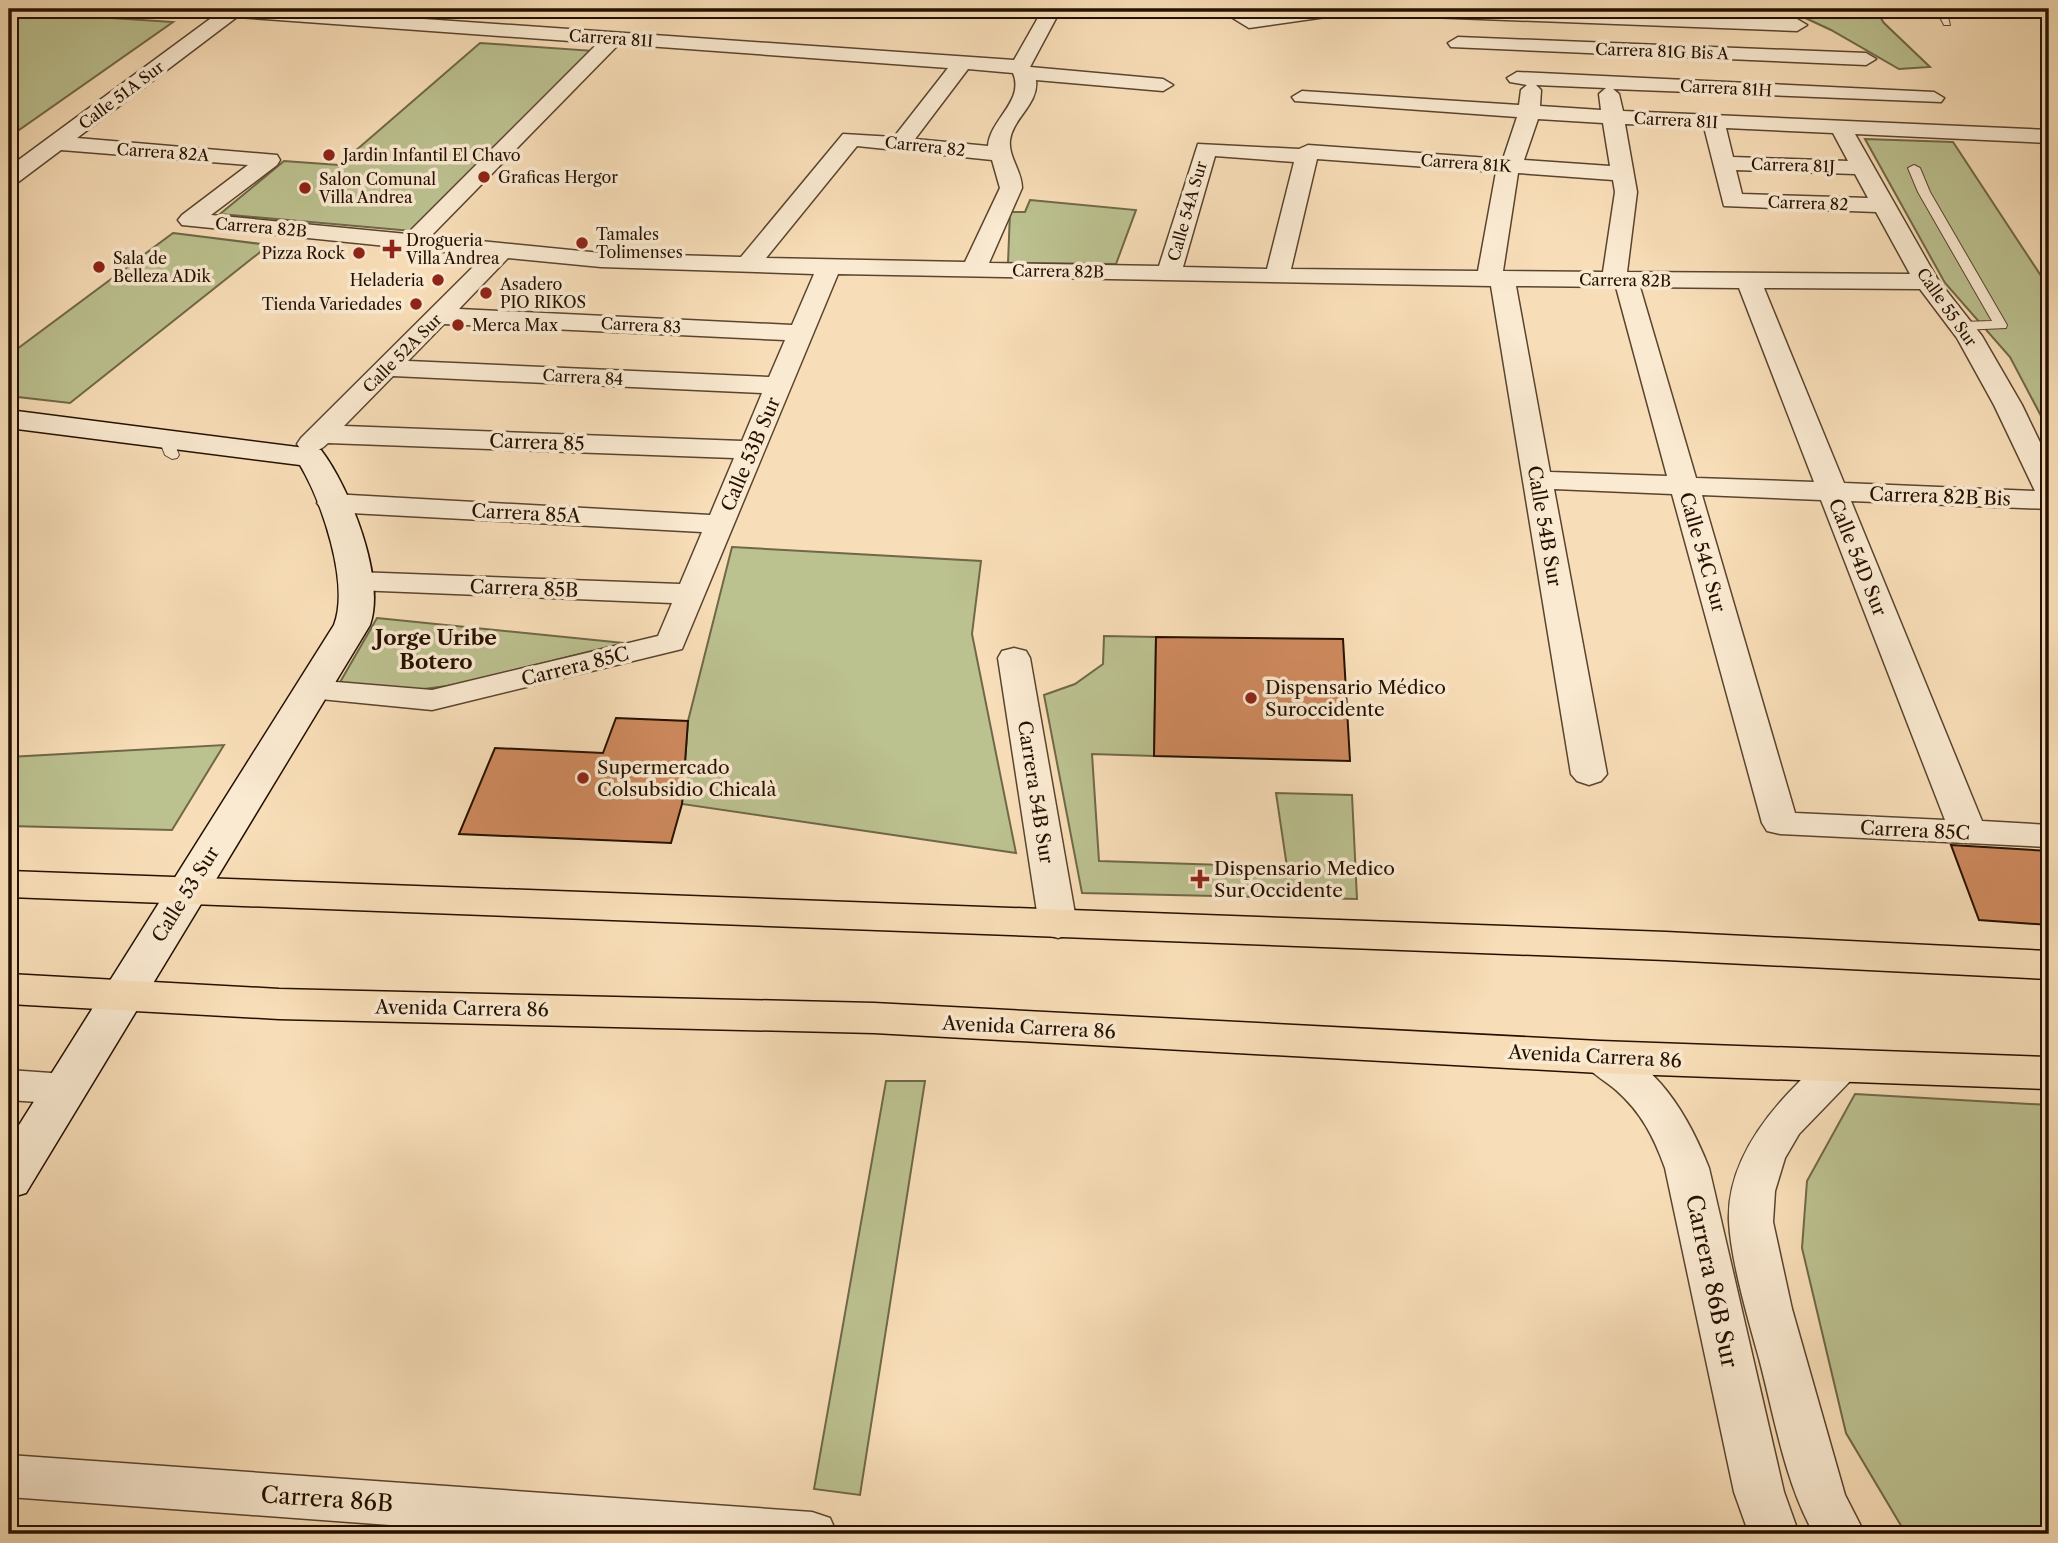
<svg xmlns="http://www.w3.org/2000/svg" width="2058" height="1543" font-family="'Libre Caslon Text',serif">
  <rect width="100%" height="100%" fill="#f8deb8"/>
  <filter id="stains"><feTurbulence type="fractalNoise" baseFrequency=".00286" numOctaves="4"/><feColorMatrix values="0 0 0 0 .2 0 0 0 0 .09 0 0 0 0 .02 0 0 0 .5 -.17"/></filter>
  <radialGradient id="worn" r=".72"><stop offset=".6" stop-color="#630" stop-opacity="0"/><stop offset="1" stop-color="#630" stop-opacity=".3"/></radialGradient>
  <g fill="#bcc190" stroke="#706848" stroke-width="2">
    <path d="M 9,9 L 87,9 L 96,17 L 173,22 L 9,137 Z"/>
    <path d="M 1786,9 L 1875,9 L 1884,23 L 1930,67 L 1899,69 L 1831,30 Z"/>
    <path d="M 480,43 L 595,51 L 412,231 L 220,214 L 284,161 L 339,165 Z"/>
    <path d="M 1865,139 L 1953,142 L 2049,288 L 2049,431 L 2010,357 L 1945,283 Z"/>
    <path d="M 1030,200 L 1136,210 L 1116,264 L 1008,263 L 1010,212 L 1025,212 Z"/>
    <path d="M 173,233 L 269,245 L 70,403 L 9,396 L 9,355 Z"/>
    <path d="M 732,547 L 981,561 L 972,634 L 1016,853 L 682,804 L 688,721 Z"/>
    <path d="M 377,618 L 624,643 L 454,685 L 409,691 L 339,684 Z"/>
    <path d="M 1104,636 L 1156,637 L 1154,756 L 1092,754 L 1099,861 L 1287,867 L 1276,793 L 1352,795 L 1357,899 L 1082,893 L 1044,695 L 1075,684 L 1103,664 Z"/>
    <path d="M 224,745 L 172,830 L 9,826 L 9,757 Z"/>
    <path d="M 886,1081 L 925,1081 L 860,1495 L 814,1489 Z"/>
    <path d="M 1855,1094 L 2049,1105 L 2049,1534 L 1906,1534 L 1846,1433 L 1802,1248 L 1807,1181 Z"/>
  </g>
  <g fill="#cf8a5e" stroke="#251000" stroke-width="2">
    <path d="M 1156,637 L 1343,639 L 1350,761 L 1154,756 Z"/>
    <path d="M 616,718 L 688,721 L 682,804 L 671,843 L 459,834 L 495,748 L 603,753 Z"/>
    <path d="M 1951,845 L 2049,851 L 2049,925 L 1979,920 Z"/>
  </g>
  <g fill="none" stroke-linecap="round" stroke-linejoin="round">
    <defs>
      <g id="lane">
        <path d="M 1936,9 L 1946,9 L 1950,25 L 1944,25 Z"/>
        <path d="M 1980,9 L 2049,10 L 2049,16 L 1985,12 Z"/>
        <path d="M 1914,165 L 1920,168 L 1930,192 L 2007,325 L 2006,328 L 1961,330 L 1955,326 L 1961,322 L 1992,321 L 1918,192 L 1908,168 Z"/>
        <path d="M 165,433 L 172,437 L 179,455 L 177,458 L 172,459 L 165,455 L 158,437 Z"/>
      </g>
      <g id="street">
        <path d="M 193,9 L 280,9 L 1014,60 L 1043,9 L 1061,9 L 1030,67 L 1163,79 L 1173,85 L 1163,91 L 1036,80 C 1039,104 1013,118 1010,140 C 1008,157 1022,171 1022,188 L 989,263 L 1159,266 L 1198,144 L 1299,149 L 1308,145 L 1503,159 L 1517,117 L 1295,101 L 1292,97 L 1302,91 L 1519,105 L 1521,90 L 1527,85 L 1510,82 L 1507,78 L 1517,72 L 1934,92 L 1944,98 L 1941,102 L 1613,89 L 1619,94 L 1623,111 L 2049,130 L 2049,143 L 1855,134 L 1938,280 L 1982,336 L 2022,405 L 2049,461 L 2049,509 L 1851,501 L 1982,821 L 2049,825 L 2049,847 L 1780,834 L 1767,831 L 1762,823 L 1672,494 L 1554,489 L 1607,774 L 1601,781 L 1589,785 L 1577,781 L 1571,774 L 1491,286 L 838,274 L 682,649 L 432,710 L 300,697 L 295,690 L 300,683 L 312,680 L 432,690 L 658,636 L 672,603 L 356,590 L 345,588 L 340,581 L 345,574 L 356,572 L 680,584 L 702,532 L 332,512 L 322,509 L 317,503 L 322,497 L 332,494 L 710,515 L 734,458 L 328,443 C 319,452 313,453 301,450 L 297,444 L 301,438 L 484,256 L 182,225 L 178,220 L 182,215 L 248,165 L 61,150 L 17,183 L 9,185 L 9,167 L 214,16 L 195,13 ZM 237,17 L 598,43 L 407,234 L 211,215 L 277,165 L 280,160 L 277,155 L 77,138 ZM 619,44 L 948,68 L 894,137 L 843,134 L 741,257 L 601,253 L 431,236 ZM 968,69 L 1013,73 C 1025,101 990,119 988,146 L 915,139 ZM 1536,85 L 1606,88 L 1599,94 L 1601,110 L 1540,106 L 1541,90 ZM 1538,119 L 1603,123 L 1610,166 L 1524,160 ZM 1625,124 L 1704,127 L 1724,206 L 1876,212 L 1910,274 L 1627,272 L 1637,192 ZM 1726,128 L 1833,133 L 1848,161 L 1733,157 ZM 857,146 L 992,160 L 1000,188 L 965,262 L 766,258 ZM 1215,156 L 1294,162 L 1267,269 L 1183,267 ZM 1317,159 L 1496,172 L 1478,271 L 1291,269 ZM 1736,170 L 1855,174 L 1868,198 L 1742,194 ZM 1518,173 L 1613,180 L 1615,192 L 1603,272 L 1503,271 ZM 508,258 L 601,267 L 814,274 L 792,325 L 459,309 ZM 1516,286 L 1616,287 L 1667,476 L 1550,472 ZM 1640,287 L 1739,288 L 1814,482 L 1696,478 ZM 1764,288 L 1920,289 L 1957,338 L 1994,405 L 2035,491 L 1844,483 ZM 444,324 L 785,340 L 769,377 L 408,361 ZM 393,376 L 762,393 L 742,441 L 344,426 ZM 1702,495 L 1821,500 L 1945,820 L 1795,813 Z"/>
        <path d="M 1218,9 L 1241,9 L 1252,16 L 1301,9 L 1350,9 L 1340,15 L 1249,28 Z"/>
        <path d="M 1394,9 L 1521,9 L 1797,19 L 1807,25 L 1797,31 L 1403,16 L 1396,14 Z"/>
        <path d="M 1458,37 L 1866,53 L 1876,59 L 1866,65 L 1451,47 L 1448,43 Z"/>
        <path d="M 1014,648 L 1026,651 L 1030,658 L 1077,925 L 1072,934 L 1058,938 L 1044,934 L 1039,925 L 998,658 L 1002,651 Z"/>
        <path d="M 1600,1043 C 1656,1059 1689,1117 1709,1168 L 1784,1492 L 1799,1534 L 1749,1534 L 1734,1492 L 1665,1168 C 1654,1137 1641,1112 1616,1090 C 1603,1079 1588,1072 1580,1057 L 1586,1047 Z"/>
        <path d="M 1840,1051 L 1855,1056 L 1861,1066 L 1855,1076 L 1799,1134 L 1785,1158 L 1775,1191 L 1773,1222 L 1792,1309 L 1845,1495 L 1865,1534 L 1814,1534 C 1785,1482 1775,1420 1760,1362 C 1749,1322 1731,1262 1729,1221 C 1727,1166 1762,1119 1798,1083 C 1812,1069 1822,1057 1840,1051 Z"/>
        <path d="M 9,1070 L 65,1074 L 80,1078 L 86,1089 L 80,1100 L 65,1104 L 9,1100 Z"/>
        <path d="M 9,1455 L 812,1512 L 830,1518 L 837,1534 L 512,1534 L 9,1497 Z"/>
      </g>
      <path id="secondary" d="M 9,410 L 321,450 C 350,488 386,579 370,625 L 26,1193 L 9,1198 L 9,1141 L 334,625 C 350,584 322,502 300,465 L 9,428 Z"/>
      <g id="primary">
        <path d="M 9,871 L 1666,932 L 2049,951 L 2049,979 L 1666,960 L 9,897 Z"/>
        <path d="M 9,974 L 279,989 L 874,1003 L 1600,1041 L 2049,1057 L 2049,1089 L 1600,1073 L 874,1033 L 279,1019 L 9,1004 Z"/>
      </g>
    </defs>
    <use href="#lane" stroke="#5a442e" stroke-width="2"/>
    <use href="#street" stroke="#5a442e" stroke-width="3"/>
    <use href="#secondary" stroke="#251000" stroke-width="3"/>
    <use href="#primary" stroke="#251000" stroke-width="3"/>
    <use href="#lane" fill="#faead1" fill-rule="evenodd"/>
    <use href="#street" fill="#faead1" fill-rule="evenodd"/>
    <use href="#secondary" fill="#faead1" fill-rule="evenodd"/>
    <use href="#primary" fill="#f8deb8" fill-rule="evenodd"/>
  </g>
  <g fill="#8f2418" stroke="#faead1" stroke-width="2.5">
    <circle cx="329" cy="155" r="7"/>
    <circle cx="484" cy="177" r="7"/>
    <circle cx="305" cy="188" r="7"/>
    <circle cx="582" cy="243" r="7"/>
    <path d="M388.5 238.5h7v7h7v7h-7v7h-7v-7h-7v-7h7z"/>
    <circle cx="359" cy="253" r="7"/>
    <circle cx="99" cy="267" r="7"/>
    <circle cx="438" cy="280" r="7"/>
    <circle cx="486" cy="293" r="7"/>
    <circle cx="416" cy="304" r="7"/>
    <circle cx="458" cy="325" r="7"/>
    <circle cx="1251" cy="698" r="7"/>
    <circle cx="583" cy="778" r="7"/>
    <path d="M1196.5 868.5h7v7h7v7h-7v7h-7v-7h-7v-7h7z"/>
  </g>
  <g text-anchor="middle" stroke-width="7" stroke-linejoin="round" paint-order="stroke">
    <g font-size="16" fill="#251000" stroke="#faead1">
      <text transform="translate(611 38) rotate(4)" y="6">Carrera 81I</text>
      <text transform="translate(1662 51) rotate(2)" y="6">Carrera 81G Bis A</text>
      <text transform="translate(1726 88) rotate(3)" y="6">Carrera 81H</text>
      <text transform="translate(121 95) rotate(-37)" y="6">Calle 51A Sur</text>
      <text transform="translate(1676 120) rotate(3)" y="6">Carrera 81I</text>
      <text transform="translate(925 146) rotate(6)" y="6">Carrera 82</text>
      <text transform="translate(163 152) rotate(4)" y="6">Carrera 82A</text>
      <text transform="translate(1466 163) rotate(4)" y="6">Carrera 81K</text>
      <text transform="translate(1793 165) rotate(2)" y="6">Carrera 81J</text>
      <text transform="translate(1808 203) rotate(2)" y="6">Carrera 82</text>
      <text transform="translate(1187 211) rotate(-74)" y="6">Calle 54A Sur</text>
      <text transform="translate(261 227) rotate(5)" y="6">Carrera 82B</text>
      <text transform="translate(1058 271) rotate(1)" y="6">Carrera 82B</text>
      <text transform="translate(1625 280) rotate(1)" y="6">Carrera 82B</text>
      <text transform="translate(1947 307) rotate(55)" y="6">Calle 55 Sur</text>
      <text transform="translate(641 325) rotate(3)" y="6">Carrera 83</text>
      <text transform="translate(402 353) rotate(-45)" y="6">Calle 52A Sur</text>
      <text transform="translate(583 377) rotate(3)" y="6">Carrera 84</text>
    </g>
    <g font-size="16" fill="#251000" stroke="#faead1" text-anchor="start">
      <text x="343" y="161">Jardin Infantil El Chavo</text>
      <text x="498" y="183">Graficas Hergor</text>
      <text x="319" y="185">Salon Comunal<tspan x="319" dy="18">Villa Andrea</tspan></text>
      <text x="596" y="240">Tamales<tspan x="596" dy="18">Tolimenses</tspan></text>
      <text x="406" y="246">Drogueria<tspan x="406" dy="18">Villa Andrea</tspan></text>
      <text x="345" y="259" text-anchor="end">Pizza Rock</text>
      <text x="113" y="264">Sala de<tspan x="113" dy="18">Belleza ADik</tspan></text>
      <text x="424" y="286" text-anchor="end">Heladeria</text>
      <text x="500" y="290">Asadero<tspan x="500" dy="18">PIO RIKOS</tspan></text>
      <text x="402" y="310" text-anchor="end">Tienda Variedades</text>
      <text x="472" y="331">Merca Max</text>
    </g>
    <g font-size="19" fill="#251000" stroke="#faead1">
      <text transform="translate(537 442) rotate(2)" y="7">Carrera 85</text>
      <text transform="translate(750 454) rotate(-67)" y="7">Calle 53B Sur</text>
      <text transform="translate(1940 496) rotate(2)" y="7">Carrera 82B Bis</text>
      <text transform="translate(526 513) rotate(3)" y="7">Carrera 85A</text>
      <text transform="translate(1545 526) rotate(80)" y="7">Calle 54B Sur</text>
      <text transform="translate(1703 552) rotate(74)" y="7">Calle 54C Sur</text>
      <text transform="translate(1858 557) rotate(68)" y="7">Calle 54D Sur</text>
      <text transform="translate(524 588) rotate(2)" y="7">Carrera 85B</text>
      <text transform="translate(575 666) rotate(-14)" y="7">Carrera 85C</text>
      <text transform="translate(1036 792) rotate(81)" y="7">Carrera 54B Sur</text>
      <text transform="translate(1915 830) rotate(3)" y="7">Carrera 85C</text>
      <text transform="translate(185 894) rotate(-58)" y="7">Calle 53 Sur</text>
      <text transform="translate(462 1008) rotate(1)" y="7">Avenida Carrera 86</text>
      <text transform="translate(1029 1027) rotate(3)" y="7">Avenida Carrera 86</text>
      <text transform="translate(1595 1056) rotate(3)" y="7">Avenida Carrera 86</text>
    </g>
    <g font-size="19" fill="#251000" stroke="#faead1" text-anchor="start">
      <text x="1265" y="694">Dispensario Médico<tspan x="1265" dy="22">Suroccidente</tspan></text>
      <text x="597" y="774">Supermercado<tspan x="597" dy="22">Colsubsidio Chicalà</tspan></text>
      <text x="1214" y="875">Dispensario Medico<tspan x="1214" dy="22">Sur Occidente</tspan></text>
    </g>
    <g font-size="21" font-weight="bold" fill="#251000" stroke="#faead1">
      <text x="436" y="645">Jorge Uribe<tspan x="436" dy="24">Botero</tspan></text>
    </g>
    <g font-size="23" fill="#251000" stroke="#faead1">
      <text transform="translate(1712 1281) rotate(78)" y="8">Carrera 86B Sur</text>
      <text transform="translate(327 1499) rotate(4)" y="8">Carrera 86B</text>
    </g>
  </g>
  <rect width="2058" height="1543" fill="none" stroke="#f8deb8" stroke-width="35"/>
  <rect x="10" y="10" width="2037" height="1522" fill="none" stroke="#251000" stroke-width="3.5"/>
  <rect x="18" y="18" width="2023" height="1508" fill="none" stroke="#251000" stroke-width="2"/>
  <rect width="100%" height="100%" filter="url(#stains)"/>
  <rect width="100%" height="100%" fill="url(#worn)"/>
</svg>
